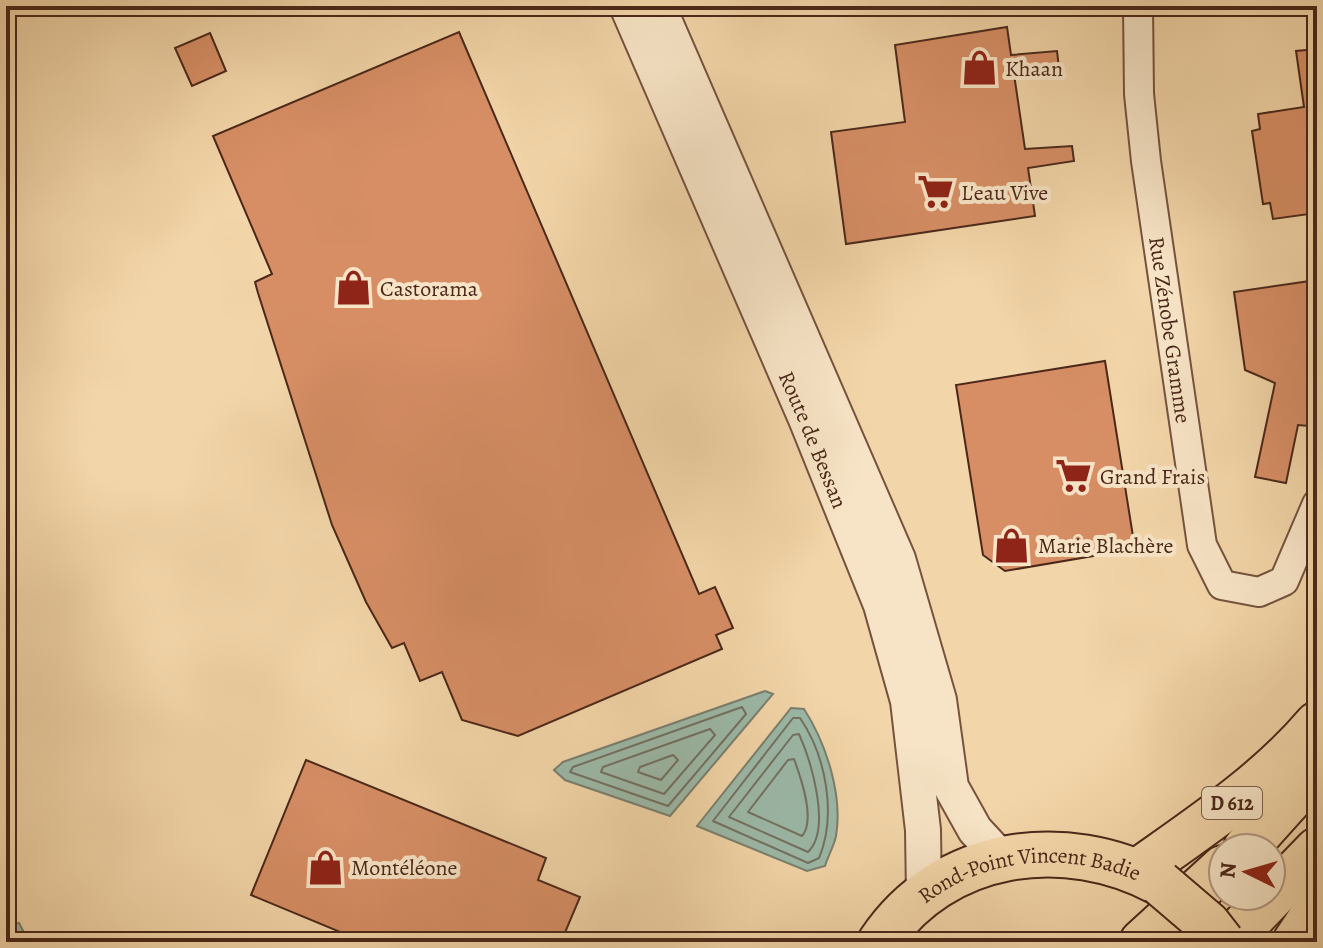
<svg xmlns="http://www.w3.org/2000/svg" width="1323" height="948" font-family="Alegreya,serif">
  <rect width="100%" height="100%" fill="#f2d5a8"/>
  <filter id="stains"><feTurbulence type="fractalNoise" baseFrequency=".0025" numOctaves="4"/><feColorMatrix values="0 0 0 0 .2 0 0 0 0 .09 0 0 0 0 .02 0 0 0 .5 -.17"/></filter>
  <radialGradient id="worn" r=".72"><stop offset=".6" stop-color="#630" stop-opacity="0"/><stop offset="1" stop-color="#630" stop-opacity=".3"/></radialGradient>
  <g fill="#9bb9a8" stroke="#7b7f6f" stroke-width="2">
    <path d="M 765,691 L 773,694 L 670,816 L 565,780 L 554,770 L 563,762 Z"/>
    <path d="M 791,708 L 804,709 C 826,743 843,795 836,836 C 834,846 828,856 825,866 L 807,871 L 697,826 Z"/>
    <path d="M 19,923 L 29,942 L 6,942 L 6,926 Z"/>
  </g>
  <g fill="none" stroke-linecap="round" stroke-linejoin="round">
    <g stroke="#737061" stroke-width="2">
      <path d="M 742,707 L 746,714 L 668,806 L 570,772 L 573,767 Z"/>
      <path d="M 793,718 L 800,718 C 826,756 837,815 819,858 L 808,863 L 713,821 Z"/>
      <path d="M 710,729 L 715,735 L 664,794 L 601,772 L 603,767 Z"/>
      <path d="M 799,734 C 811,761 832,829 808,852 L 729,817 L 793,735 Z"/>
      <path d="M 673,755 L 678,760 L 661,780 L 638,772 L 640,767 Z"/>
      <path d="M 794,759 C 801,778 816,820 802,836 L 748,812 L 788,760 Z"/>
    </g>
  </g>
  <g fill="#d78e65" stroke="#4b281a" stroke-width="2">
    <path d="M 1007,27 L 1011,55 L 1057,51 L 1059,68 L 1014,74 L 1025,149 L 1072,146 L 1074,161 L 1028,168 L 1035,216 L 846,244 L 831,132 L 905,122 L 895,45 Z"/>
    <path d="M 459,32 L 699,594 L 715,587 L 733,628 L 716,635 L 722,649 L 518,736 L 462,720 L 442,672 L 420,681 L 404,643 L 392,648 L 366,602 L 332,525 L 258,293 L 255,282 L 272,274 L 213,136 Z"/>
    <path d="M 210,33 L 226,71 L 192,86 L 175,48 Z"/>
    <path d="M 1317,49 L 1317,213 L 1273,219 L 1270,203 L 1263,204 L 1252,131 L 1260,129 L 1258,114 L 1304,107 L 1296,51 Z"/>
    <path d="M 1317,280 L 1317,409 L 1309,426 L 1298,425 L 1286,483 L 1255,477 L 1275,383 L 1245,370 L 1234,292 Z"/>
    <path d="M 1105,361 L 1135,549 L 1005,571 L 983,555 L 956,385 Z"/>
    <path d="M 306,760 L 546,858 L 538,880 L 580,897 L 561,942 L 348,942 L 350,936 L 251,895 Z"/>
  </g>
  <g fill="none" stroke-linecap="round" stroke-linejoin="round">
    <defs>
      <g id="minor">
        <path id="s1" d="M 1138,6 L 1139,94 L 1146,161 L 1202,545 L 1222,585 L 1259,592 L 1284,581 L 1317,504"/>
      </g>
      <g id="tertiary">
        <path id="s2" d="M 627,6 L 806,419 L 881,605 L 908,701 L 923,830 L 924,896"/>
        <path d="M 658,6 L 898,559 L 939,700 L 951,787 L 975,830 L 1001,858"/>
      </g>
      <g id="primary">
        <path id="s3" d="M 880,942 C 943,848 1065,832 1160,883"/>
      </g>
      <g id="trunk">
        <path d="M 1246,848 L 1317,769"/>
        <path d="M 1138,871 C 1200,827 1267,783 1317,724"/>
        <path d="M 1142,942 L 1223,868"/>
        <path d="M 1228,942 L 1317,850"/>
        <path d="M 1295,942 L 1317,909"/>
      </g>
    </defs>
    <use href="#minor" stroke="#75533e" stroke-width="32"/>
    <use href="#tertiary" stroke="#75533e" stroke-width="38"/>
    <use href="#primary" stroke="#4b281a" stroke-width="48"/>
    <use href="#trunk" stroke="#4b281a" stroke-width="48"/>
    <use href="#minor" stroke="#f7e4c6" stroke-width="28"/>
    <use href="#tertiary" stroke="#f7e4c6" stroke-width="34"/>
    <use href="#primary" stroke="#f2d5a8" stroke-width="44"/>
    <use href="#trunk" stroke="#f2d5a8" stroke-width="44"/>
    <defs>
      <path id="primary-bridge" d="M 1160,883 L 1208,924 L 1222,942"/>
    </defs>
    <use href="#primary-bridge" stroke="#4b281a" stroke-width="48" stroke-linecap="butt"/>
    <use href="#primary-bridge" stroke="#f2d5a8" stroke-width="44"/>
  </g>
  <defs>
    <symbol id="shop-bare" viewBox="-9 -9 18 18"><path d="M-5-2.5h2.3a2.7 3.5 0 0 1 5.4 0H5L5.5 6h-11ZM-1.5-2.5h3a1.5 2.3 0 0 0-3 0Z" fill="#8f2418" stroke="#f7e4c6" stroke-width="2.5" paint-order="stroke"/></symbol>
    <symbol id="supermarket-bare" viewBox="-9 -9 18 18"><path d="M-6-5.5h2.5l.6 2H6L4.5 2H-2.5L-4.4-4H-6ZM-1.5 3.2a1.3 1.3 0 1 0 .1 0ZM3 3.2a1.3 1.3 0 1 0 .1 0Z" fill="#8f2418" stroke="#f7e4c6" stroke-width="2.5" paint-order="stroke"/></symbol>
  </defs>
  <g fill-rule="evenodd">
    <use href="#shop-bare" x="954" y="42" width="51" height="51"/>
    <use href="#supermarket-bare" x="910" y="166" width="51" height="51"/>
    <use href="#shop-bare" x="328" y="262" width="51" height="51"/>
    <use href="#supermarket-bare" x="1048" y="450" width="51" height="51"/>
    <use href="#shop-bare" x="986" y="520" width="51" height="51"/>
    <use href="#shop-bare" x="300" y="842" width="51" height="51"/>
  </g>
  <g text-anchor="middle" stroke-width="8" stroke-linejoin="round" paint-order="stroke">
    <rect fill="#f7e4c6" stroke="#7f604e" stroke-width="2" x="1202" y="787" width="60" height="32" rx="6"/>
    <g font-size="20" font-weight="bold" fill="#4b281a">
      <text x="1232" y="810">D 612</text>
    </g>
    <g font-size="22" fill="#4b281a" stroke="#f7e4c6" text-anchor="start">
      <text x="1005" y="76">Khaan</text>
      <text x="961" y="200">L'eau Vive</text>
      <text x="380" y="296">Castorama</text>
      <text x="1100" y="484">Grand Frais</text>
      <text x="1038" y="553">Marie Blachère</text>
      <text x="351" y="875">Montéléone</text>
    </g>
    <g font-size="22" fill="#4b281a" stroke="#f7e4c6">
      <text dy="8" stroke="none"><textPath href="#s1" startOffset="326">Rue Zénobe Gramme</textPath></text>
      <text dy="8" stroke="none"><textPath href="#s2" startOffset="472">Route de Bessan</textPath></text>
      <text dy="8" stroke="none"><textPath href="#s3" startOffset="176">Rond-Point Vincent Badie</textPath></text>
    </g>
  </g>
  <rect width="1323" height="948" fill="none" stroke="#f2d5a8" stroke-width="32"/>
  <rect x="8" y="8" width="1307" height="932" fill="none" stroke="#4b281a" stroke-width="4"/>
  <rect x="16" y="16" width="1291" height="916" fill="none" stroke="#4b281a" stroke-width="2"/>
  <g transform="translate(1247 872) rotate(275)"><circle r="38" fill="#f7e4c6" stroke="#b29981" stroke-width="2"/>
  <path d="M0-6L14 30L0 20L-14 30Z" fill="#8f2418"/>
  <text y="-12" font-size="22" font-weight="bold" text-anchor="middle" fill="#4b281a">N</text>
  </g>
  <rect width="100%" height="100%" filter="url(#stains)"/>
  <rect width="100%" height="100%" fill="url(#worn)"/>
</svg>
